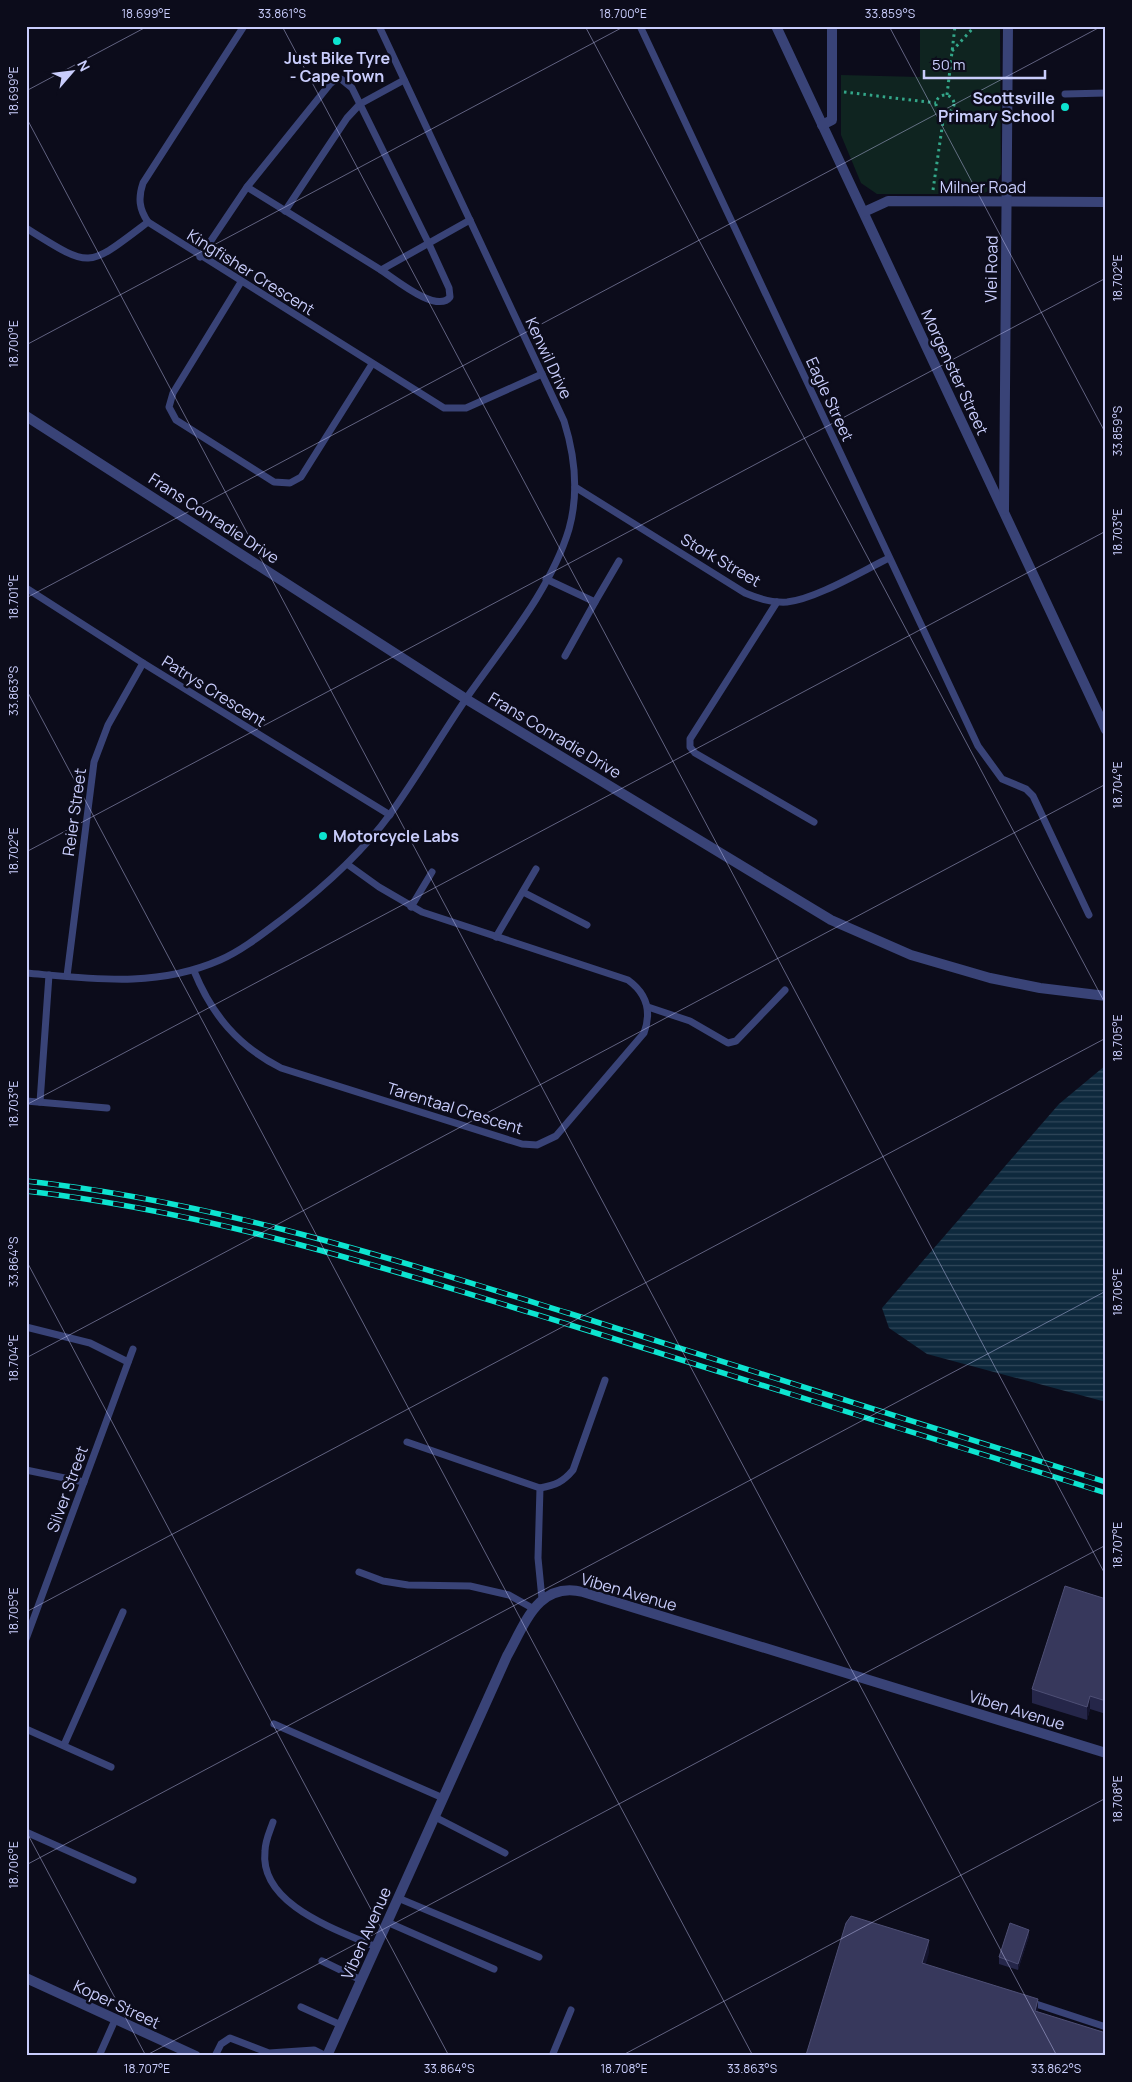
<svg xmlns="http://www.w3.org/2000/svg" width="1132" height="2082" font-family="Manrope,sans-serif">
  <defs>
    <pattern id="water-rules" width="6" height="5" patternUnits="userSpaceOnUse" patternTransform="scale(1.25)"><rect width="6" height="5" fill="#0e293d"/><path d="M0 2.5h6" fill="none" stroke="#30475a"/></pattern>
  </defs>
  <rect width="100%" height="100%" fill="#0c0c1b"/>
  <path fill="#0f2420" d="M 920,26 L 1000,26 L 1001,174 L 994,187 L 983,194 L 877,194 L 861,183 L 841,135 L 841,75 L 920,77 Z"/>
  <path fill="url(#water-rules)" d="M 1106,1065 L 1106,1402 L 927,1354 L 889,1328 L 882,1308 L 1059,1104 Z"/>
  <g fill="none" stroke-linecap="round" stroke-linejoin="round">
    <g stroke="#33a689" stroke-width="3" stroke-dasharray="2.5 4" stroke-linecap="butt">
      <path d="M 952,51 L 975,26"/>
      <path d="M 844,92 L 936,103"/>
      <circle cx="945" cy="104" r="9"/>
      <path d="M 947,95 L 955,26"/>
      <path d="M 933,190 L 944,114"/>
    </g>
    <g stroke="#394377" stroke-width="7">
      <path d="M 244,26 L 143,183 C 138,198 139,209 148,222 L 444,408 L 466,408 L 542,374"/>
      <path d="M 640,26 L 978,746 L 1002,779 L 1026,789 L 1033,796 L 1089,915"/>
      <path d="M 1065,94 L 1106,93"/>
      <path d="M 247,187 L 381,270 L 470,220"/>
      <path d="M 285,211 L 347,118 L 360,104 L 404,80"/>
      <path d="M 26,228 C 92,269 86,269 148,222"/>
      <path d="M 200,257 L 247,187 L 330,84 L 335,80 L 341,79 L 352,88 L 428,242 L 449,288 L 450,297 C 437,314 395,279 381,270"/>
      <path d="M 241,282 L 173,393 L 169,407 L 176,420 L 274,482 L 290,483 L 301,477 L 372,364"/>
      <path d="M 575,487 L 745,593 C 759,599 772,603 787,602 C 816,599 862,571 889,558"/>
      <path d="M 546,579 L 595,602 L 565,656"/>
      <path d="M 26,588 L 143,663 L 390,815"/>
      <path d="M 595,602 L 619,561"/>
      <path d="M 777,602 L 690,739 L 690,747 L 695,753 L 814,822"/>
      <path d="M 523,892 L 587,925"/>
      <path d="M 411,907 L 432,872"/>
      <path d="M 496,937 L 536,869"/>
      <path d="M 194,971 C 212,1015 238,1046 281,1068 L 522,1144 L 537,1145 L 556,1136 L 644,1033 C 652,1011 646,993 628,980 L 422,912 L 379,887 L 347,864"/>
      <path d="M 26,973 C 94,979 156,988 220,960 C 243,950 265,932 285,917 C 324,887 362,853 391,813 C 419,774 443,732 470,693 C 506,642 551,589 569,529 C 579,493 575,456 564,421 L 379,26"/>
      <path d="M 67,976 L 94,762 L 108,725 L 143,663"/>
      <path d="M 648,1007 L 690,1021 L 728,1043 L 736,1041 L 785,990"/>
      <path d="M 26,1101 L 107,1108"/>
      <path d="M 40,1102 L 49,975"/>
      <path d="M 26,1327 L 90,1343 L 128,1362"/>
      <path d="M 407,1442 L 540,1488 L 538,1558 L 542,1599"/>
      <path d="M 26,1470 L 84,1482"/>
      <path d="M 540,1488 C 556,1485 563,1482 573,1470 L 605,1380"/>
      <path d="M 359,1572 L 383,1581 L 408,1585 L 470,1586 L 509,1595 L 534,1609"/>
      <path d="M 26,1639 L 133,1349"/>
      <path d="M 274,1724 L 443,1798"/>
      <path d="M 26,1729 L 111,1767"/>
      <path d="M 64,1745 L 123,1612"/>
      <path d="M 435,1817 L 505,1853"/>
      <path d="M 273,1822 C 270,1831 265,1841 265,1851 C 259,1905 338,1930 376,1947"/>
      <path d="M 26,1832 L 133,1880"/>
      <path d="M 398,1898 L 539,1957"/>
      <path d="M 387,1922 L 494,1969"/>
      <path d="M 322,1961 L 361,1980"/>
      <path d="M 1030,2002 L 1106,2027"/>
      <path d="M 301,2007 L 341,2025"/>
      <path d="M 99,2056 L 115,2020"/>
      <path d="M 215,2056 L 221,2044 L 230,2038 L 269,2053 L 314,2050 L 326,2056"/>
      <path d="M 552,2056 L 571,2010"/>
    </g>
    <g stroke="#394377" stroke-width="10">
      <path d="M 776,26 L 1106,730"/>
      <path d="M 822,125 L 832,120 L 832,26"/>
      <path d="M 864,212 L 888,201 L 1106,202"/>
      <path d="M 1004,510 L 1008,26"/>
      <path d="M 26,1978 L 196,2056"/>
      <path d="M 327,2056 L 507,1656 C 525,1624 538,1581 583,1592 L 1106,1753"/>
    </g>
    <path stroke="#394377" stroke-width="10" d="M 26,416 L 466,699 L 831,920 L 911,955 L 990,978 L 1040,988 L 1106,996"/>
    <defs>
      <g id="rail">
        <path d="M 26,1181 C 212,1201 390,1258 568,1313 C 747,1369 926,1426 1106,1482"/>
        <path d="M 26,1191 C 212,1212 389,1269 567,1324 C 747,1380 926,1437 1106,1493"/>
      </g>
    </defs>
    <use href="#rail" stroke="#0de4d0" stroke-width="5.5"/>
    <use href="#rail" stroke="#0c0c1b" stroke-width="4" stroke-dasharray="11" stroke-linecap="butt"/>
  </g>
  <g fill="#252649">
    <path d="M 1106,1599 L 1106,1714 L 1090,1709 L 1087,1720 L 1032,1703 L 1032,1689 Z"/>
    <path d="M 1029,1936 L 1018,1970 L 999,1964 L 999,1957 Z"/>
  </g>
  <g fill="#14142e">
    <path d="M 1090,1696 L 1090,1709 L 1087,1720 L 1087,1707 Z"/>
    <path d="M 1029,1930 L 1029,1936 L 1018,1970 L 1018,1964 Z"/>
    <path d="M 929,1940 L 929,1953 L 922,1977 L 922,1963 Z"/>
    <path d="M 1038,1999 L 1038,2012 L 1035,2011 Z"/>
    <path d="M 1106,2042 L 1106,2056 L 1102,2056 Z"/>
  </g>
  <g fill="#37385c" stroke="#4e4f75">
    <path d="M 1065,1586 L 1106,1599 L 1106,1701 L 1090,1696 L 1087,1707 L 1032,1689 Z"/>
    <path d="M 851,1916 L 929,1940 L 922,1963 L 1038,1999 L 1035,2011 L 1106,2033 L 1106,2042 L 1102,2056 L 806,2055 L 846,1923 Z"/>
    <path d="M 1010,1923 L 1029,1930 L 1018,1964 L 999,1957 Z"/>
  </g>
  <path fill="none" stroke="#c9cdfc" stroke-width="1" stroke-opacity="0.45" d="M 282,26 L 1106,1576M 585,26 L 1106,1005M 889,26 L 1106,434M 26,91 L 148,26M 26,117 L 1057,2056M 26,345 L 625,26M 26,598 L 1102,26M 26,689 L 753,2056M 26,852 L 1106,278M 26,1105 L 1106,531M 26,1260 L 449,2056M 26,1358 L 1106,784M 26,1612 L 1106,1038M 26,1831 L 146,2056M 26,1865 L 1106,1291M 145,2056 L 1106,1545M 621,2056 L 1106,1798M 1098,2056 L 1106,2052"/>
  <g fill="#0de4d0" stroke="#0c0c1b" stroke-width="2">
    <circle cx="337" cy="41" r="5"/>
    <circle cx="1065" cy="107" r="5"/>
    <circle cx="323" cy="836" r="5"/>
  </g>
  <g text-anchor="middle" stroke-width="5" stroke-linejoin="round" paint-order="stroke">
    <g font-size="16" font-weight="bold" fill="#c9cdfc" stroke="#0c0c1b">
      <text x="337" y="64">Just Bike Tyre<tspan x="337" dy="18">- Cape Town</tspan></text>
      <text x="1055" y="104" text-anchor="end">Scottsville<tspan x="1055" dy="18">Primary School</tspan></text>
      <text x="333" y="842" text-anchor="start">Motorcycle Labs</text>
    </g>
    <g font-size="16" fill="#c9cdfc" stroke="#0c0c1b">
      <text x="983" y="193">Milner Road</text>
      <text transform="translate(991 269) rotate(-89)" y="6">Vlei Road</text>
      <text transform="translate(251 272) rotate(32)" y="6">Kingfisher Crescent</text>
      <text transform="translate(549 358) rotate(65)" y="6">Kenwil Drive</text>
      <text transform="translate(955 372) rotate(65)" y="6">Morgenster Street</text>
      <text transform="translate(830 399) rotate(65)" y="6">Eagle Street</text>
      <text transform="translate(214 518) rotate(33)" y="6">Frans Conradie Drive</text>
      <text transform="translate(721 560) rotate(30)" y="6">Stork Street</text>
      <text transform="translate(214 691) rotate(32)" y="6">Patrys Crescent</text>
      <text transform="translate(555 735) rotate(31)" y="6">Frans Conradie Drive</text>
      <text transform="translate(74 812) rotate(-82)" y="6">Reier Street</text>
      <text transform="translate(455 1108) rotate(17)" y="6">Tarentaal Crescent</text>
      <text transform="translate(67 1489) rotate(-70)" y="6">Silver Street</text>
      <text transform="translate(629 1592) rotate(16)" y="6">Viben Avenue</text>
      <text transform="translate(1017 1710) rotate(17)" y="6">Viben Avenue</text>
      <text transform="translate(366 1933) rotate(-66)" y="6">Viben Avenue</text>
      <text transform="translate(117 2004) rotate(25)" y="6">Koper Street</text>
    </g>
  </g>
  <rect width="1132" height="2082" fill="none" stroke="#0c0c1b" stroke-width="55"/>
  <g transform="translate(72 72) rotate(62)" stroke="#0c0c1b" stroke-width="4" paint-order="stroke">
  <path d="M0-4L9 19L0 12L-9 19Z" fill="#c9cdfc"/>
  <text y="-8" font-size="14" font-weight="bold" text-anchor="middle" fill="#c9cdfc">N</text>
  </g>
  <path d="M924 70v8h121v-8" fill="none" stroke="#c9cdfc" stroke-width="2.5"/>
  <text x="932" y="70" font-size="15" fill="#c9cdfc" stroke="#0c0c1b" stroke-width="4" paint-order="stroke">50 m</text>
  <rect x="28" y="28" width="1076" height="2026" fill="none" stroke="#c9cdfc" stroke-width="2"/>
  <g font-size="12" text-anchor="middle" fill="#c9cdfc">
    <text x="146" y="18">18.699°E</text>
    <text x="282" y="18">33.861°S</text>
    <text x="623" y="18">18.700°E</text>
    <text x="890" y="18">33.859°S</text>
    <text transform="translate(14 91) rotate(-90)" y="4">18.699°E</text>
    <text transform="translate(1118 278) rotate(-90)" y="4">18.702°E</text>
    <text transform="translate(14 344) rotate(-90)" y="4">18.700°E</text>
    <text transform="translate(1118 431) rotate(-90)" y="4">33.859°S</text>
    <text transform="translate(1118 532) rotate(-90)" y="4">18.703°E</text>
    <text transform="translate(14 597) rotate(-90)" y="4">18.701°E</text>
    <text transform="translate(14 691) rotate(-90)" y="4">33.863°S</text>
    <text transform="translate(1118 785) rotate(-90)" y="4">18.704°E</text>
    <text transform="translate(14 851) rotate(-90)" y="4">18.702°E</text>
    <text transform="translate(1118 1038) rotate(-90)" y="4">18.705°E</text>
    <text transform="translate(14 1104) rotate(-90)" y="4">18.703°E</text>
    <text transform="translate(14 1262) rotate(-90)" y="4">33.864°S</text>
    <text transform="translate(1118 1292) rotate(-90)" y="4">18.706°E</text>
    <text transform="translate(14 1358) rotate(-90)" y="4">18.704°E</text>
    <text transform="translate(1118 1545) rotate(-90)" y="4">18.707°E</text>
    <text transform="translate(14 1611) rotate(-90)" y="4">18.705°E</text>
    <text transform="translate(1118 1799) rotate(-90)" y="4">18.708°E</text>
    <text transform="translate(14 1865) rotate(-90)" y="4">18.706°E</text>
    <text x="147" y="2073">18.707°E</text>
    <text x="449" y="2073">33.864°S</text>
    <text x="624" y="2073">18.708°E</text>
    <text x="752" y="2073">33.863°S</text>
    <text x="1056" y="2073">33.862°S</text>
  </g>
</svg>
